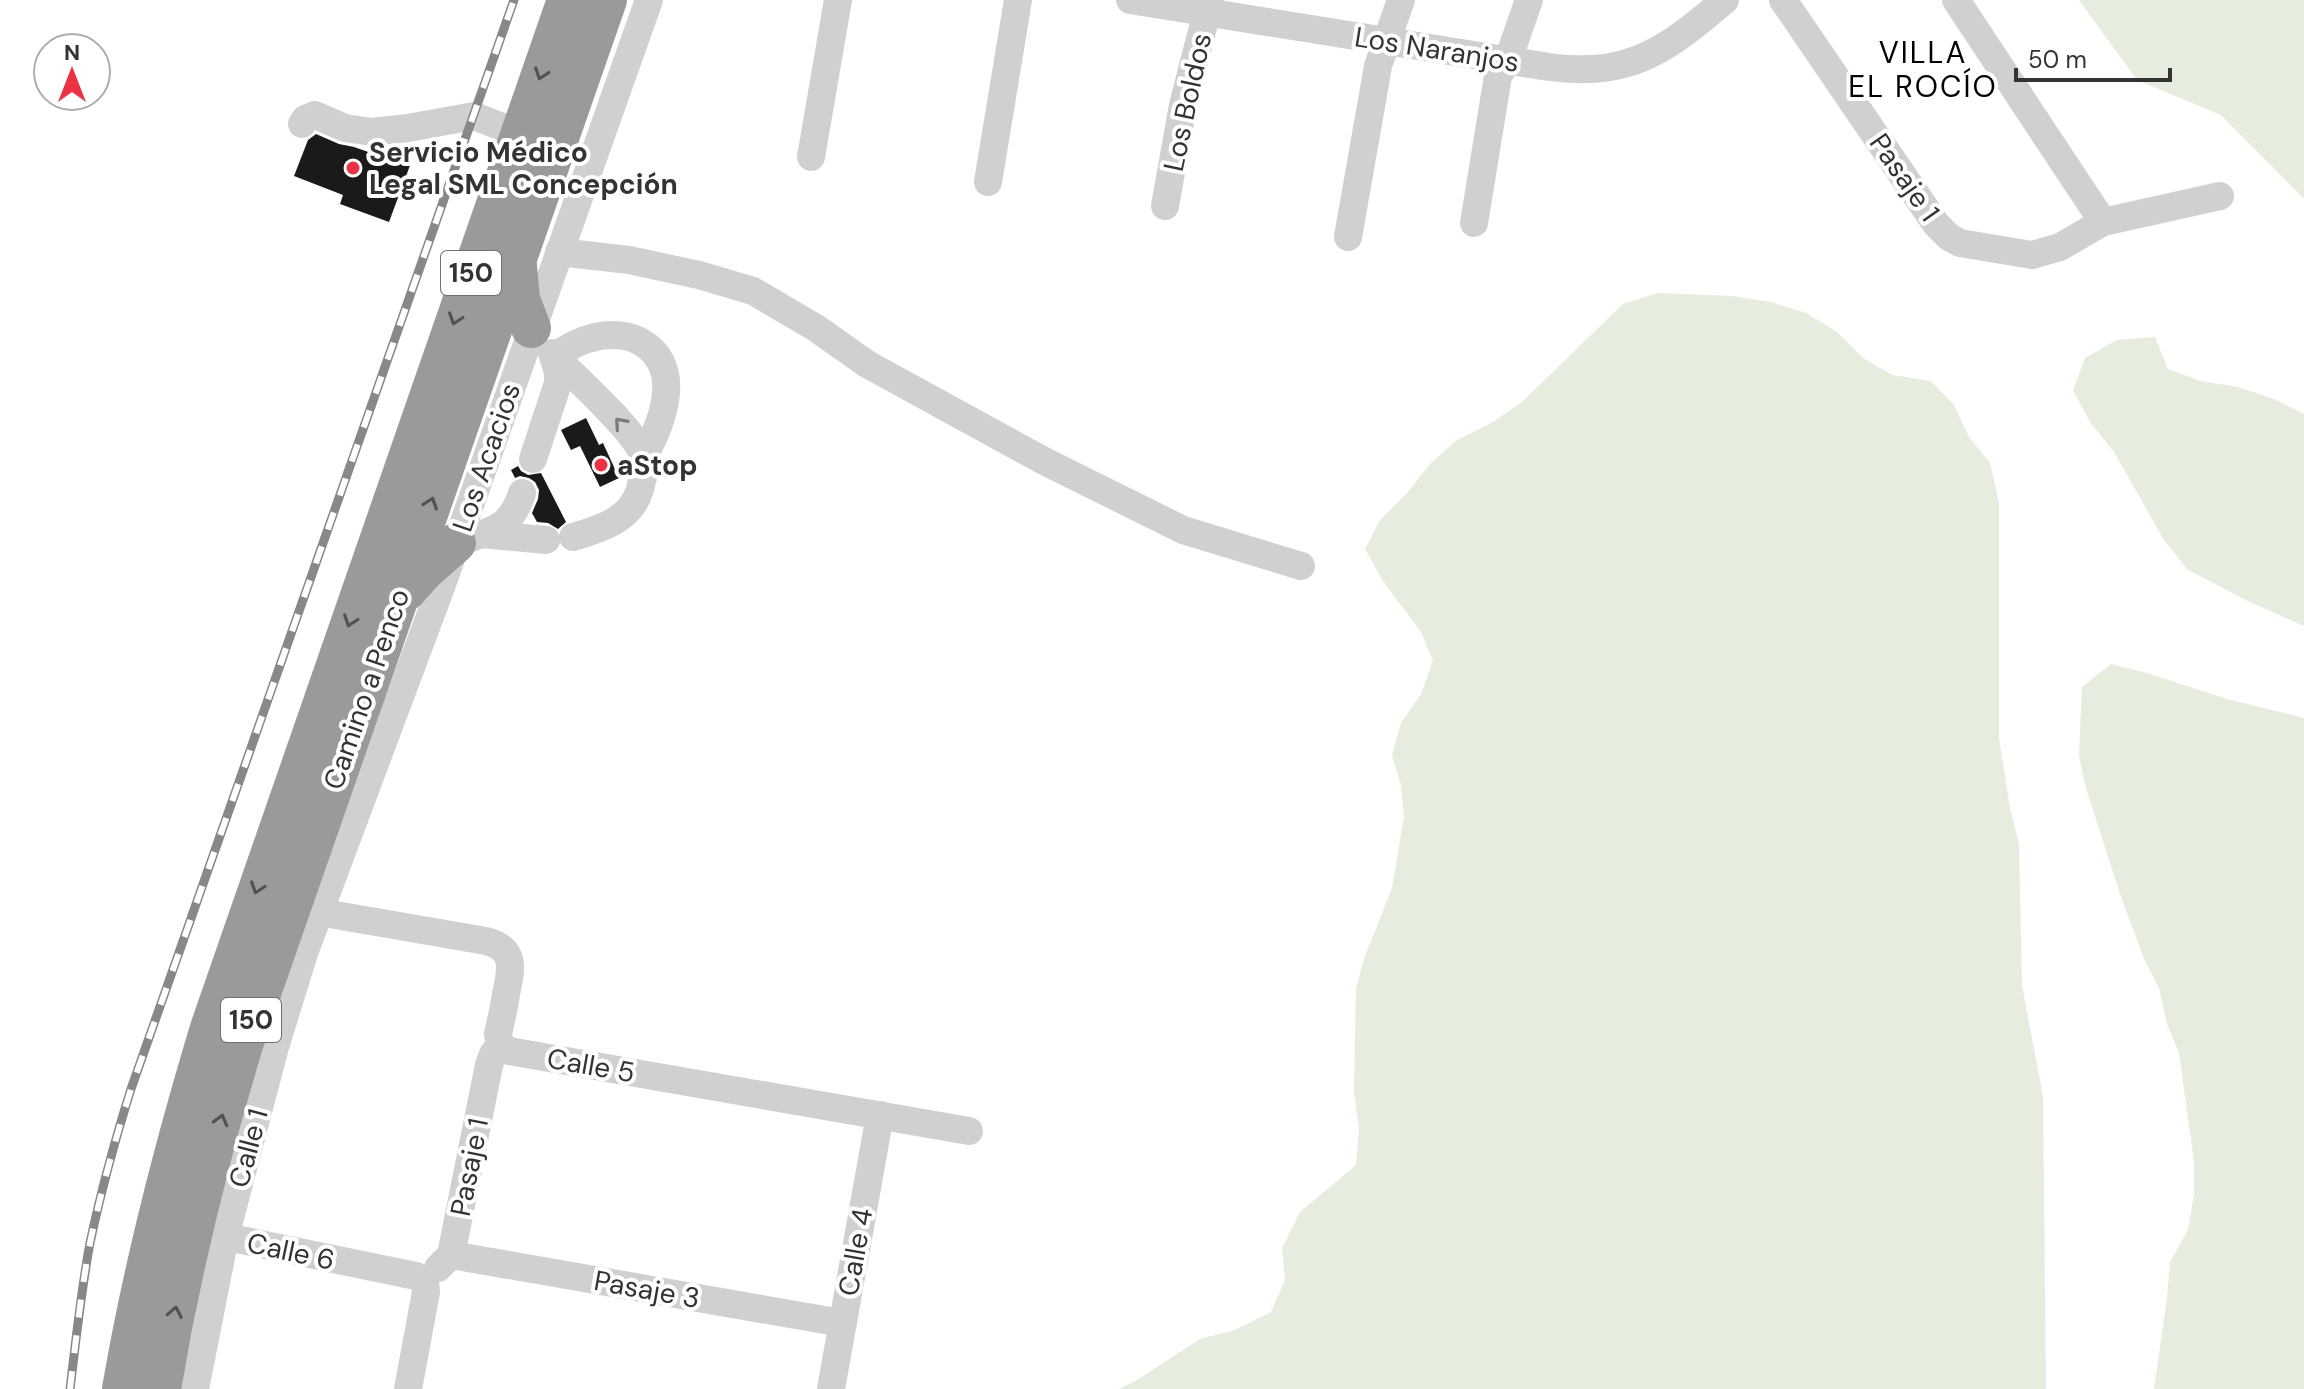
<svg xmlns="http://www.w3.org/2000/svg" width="2304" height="1389" font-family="'DM Sans',sans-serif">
  <rect width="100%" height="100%" fill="#fff"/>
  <g fill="#e6ecde">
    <path d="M 2079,0 L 2304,0 L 2304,199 L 2221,115 L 2137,80 Z"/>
    <path d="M 1658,293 L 1732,296 L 1771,302 L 1806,313 L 1836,331 L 1863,358 L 1892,375 L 1931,381 L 1954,405 L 1969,437 L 1990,463 L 1999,502 L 1999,738 L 2010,808 L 2019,844 L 2022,985 L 2043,1097 L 2046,1389 L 1119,1389 L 1137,1380 L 1200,1339 L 1235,1330 L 1271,1312 L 1285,1280 L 1282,1248 L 1300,1212 L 1356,1165 L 1359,1130 L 1354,1091 L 1356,988 L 1365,956 L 1392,888 L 1404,817 L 1401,785 L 1392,755 L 1401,723 L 1421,694 L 1433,661 L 1421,632 L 1383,581 L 1365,549 L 1380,520 L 1407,493 L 1431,463 L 1457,440 L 1493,422 L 1522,402 L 1623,304 Z"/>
    <path d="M 2155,337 L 2168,369 L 2200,381 L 2238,387 L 2274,399 L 2304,414 L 2304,626 L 2250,602 L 2188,570 L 2164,540 L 2114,452 L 2090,422 L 2073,390 L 2085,358 L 2117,340 Z"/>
    <path d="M 2111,664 L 2147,673 L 2227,699 L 2304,718 L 2304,1389 L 2154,1389 L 2167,1298 L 2170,1262 L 2188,1230 L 2194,1194 L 2194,1162 L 2179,1053 L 2167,1024 L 2159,988 L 2144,959 L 2120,894 L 2085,785 L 2079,755 L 2082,687 Z"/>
  </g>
  <g fill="#1a1a1a">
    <path d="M 316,134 L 339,144 L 354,147 L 377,155 L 380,148 L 412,160 L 389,222 L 340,204 L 343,195 L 294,176 L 308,140 Z"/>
    <path d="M 586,418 L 599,445 L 603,443 L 619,478 L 600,487 L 580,446 L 571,450 L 561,430 Z"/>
    <path d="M 518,466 L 521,471 L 528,475 L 541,473 L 566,522 L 558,529 L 548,523 L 537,522 L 532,513 L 538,499 L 539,490 L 535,482 L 529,478 L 520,476 L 515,478 L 511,470 Z"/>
  </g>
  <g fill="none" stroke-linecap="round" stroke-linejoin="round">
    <g stroke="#d0d0d0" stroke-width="28">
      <path d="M 1130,0 L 1549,67 C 1630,78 1666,50 1725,0"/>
      <path d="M 1783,0 L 1936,224 L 1949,237 L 1960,243 L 2032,255 L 2060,247 L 2103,222 L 2220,196"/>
      <path d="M 1956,0 L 2103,222"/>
      <path d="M 302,124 L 305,119 L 315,115 L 345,128 L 372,132 L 408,128 L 474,116 L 520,134"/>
      <path d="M 811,157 L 838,0"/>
      <path d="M 988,182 L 1018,0"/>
      <path d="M 1165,206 L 1183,105 L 1210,0"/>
      <path d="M 1474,223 L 1498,76 L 1508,60 L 1529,0"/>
      <path d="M 1348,237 L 1378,66 L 1401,0"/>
      <path d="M 559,252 L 629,260 L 699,275 L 753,291 L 816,328 L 867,364 L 1044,461 L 1183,530 L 1301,566"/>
      <path d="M 533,459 L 558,383 L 558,372 L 552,353"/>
      <path d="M 482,534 L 546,540"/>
      <path d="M 573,537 C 601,529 632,519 640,489 C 642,479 647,468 644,458 C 639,434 574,376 554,356 C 565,350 576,342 588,339 C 603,334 622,333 637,340 C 685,363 664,420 644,456"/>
      <path d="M 456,543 C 491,530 510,531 522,493"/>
      <path d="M 318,912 L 486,941 C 517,949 511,970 506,994 C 504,1008 501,1021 498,1034 L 500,1045"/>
      <path d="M 500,1045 L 509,1051 L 969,1131"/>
      <path d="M 207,1233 L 416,1276 L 425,1281"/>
      <path d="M 451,1255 L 842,1323"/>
      <path d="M 438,1268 L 451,1255 L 489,1065 L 493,1054 L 500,1045"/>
      <path d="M 195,1389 L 225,1237 L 275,1047 L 304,953 L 441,587 L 649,0"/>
      <path d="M 408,1389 L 426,1292 L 425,1281"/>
      <path d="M 831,1389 L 880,1115"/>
    </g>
    <g stroke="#9a9a9a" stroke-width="40">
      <path d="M 517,266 L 520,299 L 531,328"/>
      <path d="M 406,591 L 424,571 L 456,543"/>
      <path d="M 122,1389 C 143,1267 174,1147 210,1028 L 567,0"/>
      <path d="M 161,1389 C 181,1271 209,1156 244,1042 L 607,0"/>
    </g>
    <defs>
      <path id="rail" d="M 70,1389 C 76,1340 81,1291 90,1243 C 101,1191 115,1140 131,1089 L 514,0"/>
    </defs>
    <use href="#rail" stroke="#888" stroke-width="9"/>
    <use href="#rail" stroke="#fff" stroke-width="6" stroke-dasharray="18" stroke-linecap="butt"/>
  </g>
  <defs><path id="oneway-chevron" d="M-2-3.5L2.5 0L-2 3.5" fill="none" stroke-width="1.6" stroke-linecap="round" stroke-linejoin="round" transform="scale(2)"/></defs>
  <g stroke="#525252">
    <use href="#oneway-chevron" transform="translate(541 74) rotate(109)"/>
    <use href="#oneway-chevron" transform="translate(455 319) rotate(109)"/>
    <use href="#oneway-chevron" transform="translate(431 503) rotate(-71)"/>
    <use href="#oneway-chevron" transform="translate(350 621) rotate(109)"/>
    <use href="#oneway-chevron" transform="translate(257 888) rotate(109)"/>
    <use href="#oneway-chevron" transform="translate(221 1120) rotate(-75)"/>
    <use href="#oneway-chevron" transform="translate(175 1312) rotate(-79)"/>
  </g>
  <use stroke="#7a7a7a" href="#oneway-chevron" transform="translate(620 423) rotate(-131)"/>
  <g fill="#eb3345" stroke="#fff" stroke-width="3">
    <circle cx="353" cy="168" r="8"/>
    <circle cx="601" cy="465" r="8"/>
  </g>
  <g text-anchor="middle" stroke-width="8" stroke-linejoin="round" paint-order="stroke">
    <g fill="#fff" stroke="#707070" stroke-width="2">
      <rect x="441" y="251" width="60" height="44" rx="6"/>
      <rect x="221" y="998" width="60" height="44" rx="6"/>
    </g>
    <g font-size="26" font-weight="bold" fill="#333">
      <text x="471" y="282">150</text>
      <text x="251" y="1029">150</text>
    </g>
    <g font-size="28" fill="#333" stroke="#fff">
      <text transform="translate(1437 49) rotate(9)" y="10">Los Naranjos</text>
      <text transform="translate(1187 102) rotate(-78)" y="10">Los Boldos</text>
      <text transform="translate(1905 177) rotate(55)" y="10">Pasaje 1</text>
      <text transform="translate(486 457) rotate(-71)" y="10">Los Acacios</text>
      <text transform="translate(366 689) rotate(-71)" y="10">Camino a Penco</text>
      <text transform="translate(591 1065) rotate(10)" y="10">Calle 5</text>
      <text transform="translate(248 1148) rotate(-75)" y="10">Calle 1</text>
      <text transform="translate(469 1167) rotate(-79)" y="10">Pasaje 1</text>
      <text transform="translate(291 1251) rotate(12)" y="10">Calle 6</text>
      <text transform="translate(855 1252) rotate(-80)" y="10">Calle 4</text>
      <text transform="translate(647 1289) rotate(10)" y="10">Pasaje 3</text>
    </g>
    <g font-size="28" font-weight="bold" fill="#333" stroke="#fff" text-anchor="start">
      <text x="369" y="162">Servicio Médico<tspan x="369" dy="32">Legal SML Concepción</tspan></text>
      <text x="617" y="475">aStop</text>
    </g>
    <g font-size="30" letter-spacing="2" fill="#000" stroke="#fff">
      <text x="1923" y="63">VILLA<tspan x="1923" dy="34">EL ROCÍO</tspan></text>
    </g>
  </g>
  <g transform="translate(72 72)"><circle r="38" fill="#ffffff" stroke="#adadad" stroke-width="2"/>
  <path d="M0-6L14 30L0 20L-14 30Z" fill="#eb3345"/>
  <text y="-12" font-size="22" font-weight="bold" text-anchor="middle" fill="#333333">N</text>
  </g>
  <path d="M2016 68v12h154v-12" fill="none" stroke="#333333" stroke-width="4"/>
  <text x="2028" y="68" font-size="24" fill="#333333" stroke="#ffffff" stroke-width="6" paint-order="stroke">50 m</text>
</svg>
